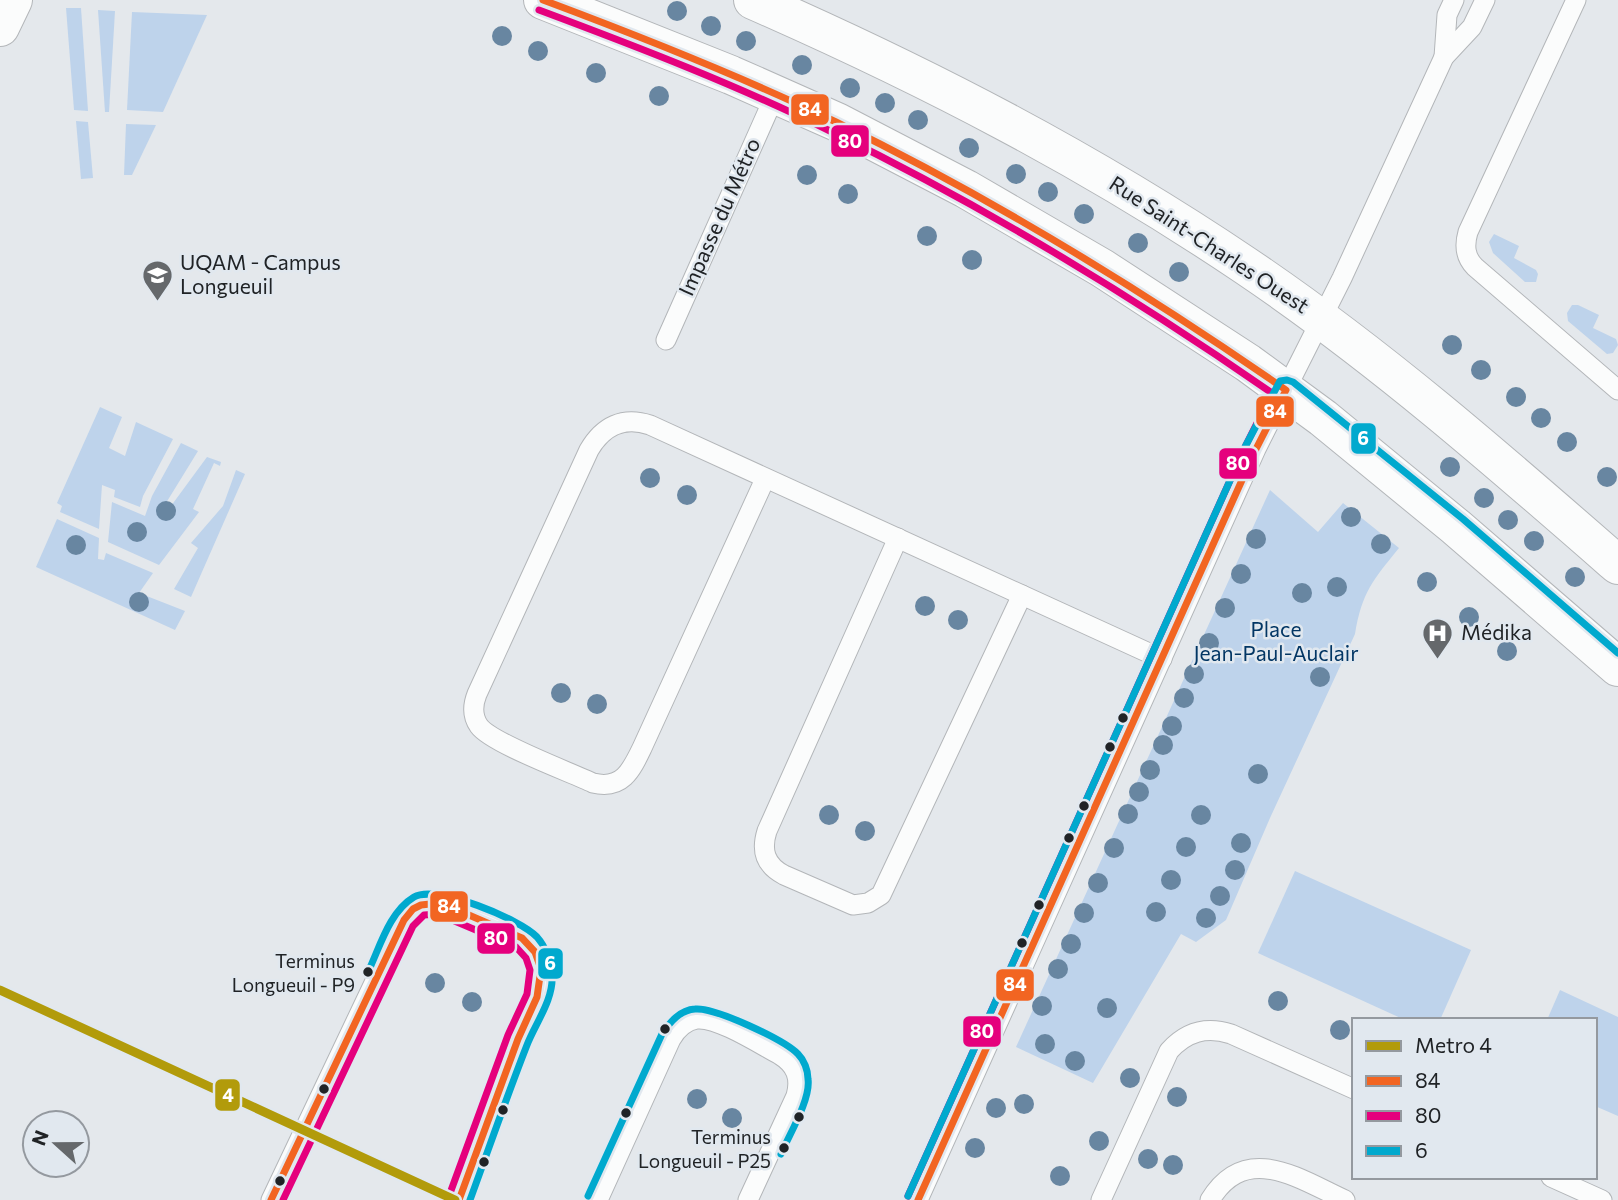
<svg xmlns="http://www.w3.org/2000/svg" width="1618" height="1200" font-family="Commissioner,sans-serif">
  <rect width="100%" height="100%" fill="#e4e8ec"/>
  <g fill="#bed3eb">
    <path d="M 66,8 L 81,8 L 88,111 L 74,110 Z"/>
    <path d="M 98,10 L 115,11 L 109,112 L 105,112 Z"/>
    <path d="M 132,12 L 207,15 L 163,112 L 127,110 Z"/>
    <path d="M 76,121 L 88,122 L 93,178 L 81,179 Z"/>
    <path d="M 126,124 L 156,125 L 132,175 L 124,175 Z"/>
    <path d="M 1494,234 L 1519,246 L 1514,258 L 1536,270 L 1538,274 L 1536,282 L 1525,282 L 1493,253 L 1489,242 Z"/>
    <path d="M 1572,305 L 1578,305 L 1599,315 L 1593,328 L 1616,339 L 1618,345 L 1613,353 L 1607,354 L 1568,321 L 1567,313 Z"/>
    <path d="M 100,407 L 122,417 L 109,448 L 125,456 L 136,422 L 173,439 L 143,496 L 140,507 L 114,497 L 115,490 L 102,485 L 99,529 L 60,512 L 62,506 L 57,503 Z"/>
    <path d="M 181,443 L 198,451 L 166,503 L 171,506 L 207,457 L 221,462 L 220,466 L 214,463 L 193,509 L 199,512 L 159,565 L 108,542 L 112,502 L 145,516 L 152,496 Z"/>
    <path d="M 236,470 L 245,474 L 191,597 L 174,589 L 198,548 L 191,543 L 223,506 Z"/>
    <path d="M 1270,490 L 1318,532 L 1343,503 L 1399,548 C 1373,580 1362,592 1355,634 L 1270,818 L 1226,920 L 1196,942 L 1181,934 L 1093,1083 L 1016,1047 Z"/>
    <path d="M 57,519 L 99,538 L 98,559 L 104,560 L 106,553 L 153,573 L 139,593 L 185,611 L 175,630 L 36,567 Z"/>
    <path d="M 1295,871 L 1471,950 L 1440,1020 L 1405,1020 L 1258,953 Z"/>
    <path d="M 1560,990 L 1618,1017 L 1618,1116 L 1595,1106 L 1595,1020 L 1547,1020 Z"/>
  </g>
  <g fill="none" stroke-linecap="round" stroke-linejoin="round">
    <defs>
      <g id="lane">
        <path d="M 1576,0 L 1468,232 C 1464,246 1465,257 1475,267 L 1618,390"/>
        <path d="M 1444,57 L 1447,15 L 1454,0"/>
        <path d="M 666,340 L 776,93"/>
        <path d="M 765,479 L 642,748 C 631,771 622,790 593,783 C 570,772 491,743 479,726 C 472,716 473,704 477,694 L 589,450 C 603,426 623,416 650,425 L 1162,659"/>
        <path d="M 898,538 L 767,831 C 761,850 765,865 784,875 L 853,905 L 868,903 L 881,895 L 1022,595"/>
        <path d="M 1551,1177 L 1602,1200"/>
        <path d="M 271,1200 L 404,920 L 413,909 L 421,905 L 439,903 L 448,906 L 522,938 L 535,952 L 541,969 L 537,997 L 518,1039 L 459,1200"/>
        <path d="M 598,1200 L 671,1039 C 677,1029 685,1021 697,1019 C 718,1017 761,1045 780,1055 C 796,1065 801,1078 796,1096 L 748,1200"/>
        <path d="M 918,1200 L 1256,449 L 1342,278 L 1444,57 L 1472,27 L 1485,0"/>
        <path d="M 1101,1200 L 1169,1051 C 1186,1032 1206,1026 1231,1034 L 1354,1089"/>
        <path d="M 1210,1200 C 1246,1141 1299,1179 1345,1200"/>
      </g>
      <path id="street" d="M 0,27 L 13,0"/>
      <g id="secondary">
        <path d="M 543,0 L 731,75 L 837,122 L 966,189 L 1102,268 L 1248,363 L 1323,418 L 1456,527 L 1618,667"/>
        <path d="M 753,0 C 926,76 1089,160 1246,266 C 1378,355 1499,461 1618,565"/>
      </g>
    </defs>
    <use href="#lane" stroke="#b3b6b9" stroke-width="21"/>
    <use href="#street" stroke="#b3b6b9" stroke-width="40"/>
    <use href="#secondary" stroke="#b3b6b9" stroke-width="40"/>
    <use href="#lane" stroke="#fbfcfc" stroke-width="19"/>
    <use href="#street" stroke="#fbfcfc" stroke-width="38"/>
    <use href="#secondary" stroke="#fbfcfc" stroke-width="38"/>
    <defs>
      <g id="bus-1">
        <path d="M 543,0 C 642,37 741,76 836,122 C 994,199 1142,290 1286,390 L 1256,449 L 918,1200"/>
        <path d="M 271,1200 L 404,920 L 413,909 L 421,905 L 439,903 L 448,906 L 522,938 L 535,952 L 541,969 L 537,997 L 518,1039 L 459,1200"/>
      </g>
      <g id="bus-2">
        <path d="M 539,10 C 638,47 737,85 832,132 C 986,207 1132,296 1272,393 L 1246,445 L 908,1196"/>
        <path d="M 283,1200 L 413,926 L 424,915 L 438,914 L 516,947 L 526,958 L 530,970 L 527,994 L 508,1035 L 449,1196"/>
      </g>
      <g id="bus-3">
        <path d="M 368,972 C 380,947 389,912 414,897 C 436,884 520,919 537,937 C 546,947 551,962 552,975 C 554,999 535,1024 527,1045 C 507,1096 489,1148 470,1200"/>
        <path d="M 588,1196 L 662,1034 C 670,1022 680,1010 695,1009 C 715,1007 784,1040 798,1054 C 804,1060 808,1070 808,1079 C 811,1099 789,1135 781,1154"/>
        <path d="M 908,1196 L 1246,445 L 1280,381 L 1287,380 L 1293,382 L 1463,519 L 1618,653"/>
      </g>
    </defs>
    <use href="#bus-1" stroke="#e1e8ef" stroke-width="12"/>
    <use href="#bus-2" stroke="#e1e8ef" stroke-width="12"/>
    <use href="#bus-3" stroke="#e1e8ef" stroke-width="12"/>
    <use href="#bus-1" stroke="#f26522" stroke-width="7"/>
    <use href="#bus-2" stroke="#e5007d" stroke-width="7"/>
    <use href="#bus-3" stroke="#00a9ce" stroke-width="7"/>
    <defs>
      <path id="metro-1" d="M 0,990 L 455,1200"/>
    </defs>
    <use href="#metro-1" stroke="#e1e8ef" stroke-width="14"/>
    <use href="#metro-1" stroke="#b29b0b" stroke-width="9"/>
  </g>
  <g fill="#6886a1">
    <circle cx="677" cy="11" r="10"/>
    <circle cx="711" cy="26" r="10"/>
    <circle cx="502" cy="36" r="10"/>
    <circle cx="746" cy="41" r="10"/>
    <circle cx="538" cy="51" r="10"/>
    <circle cx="802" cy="65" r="10"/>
    <circle cx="596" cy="73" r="10"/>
    <circle cx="850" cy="88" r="10"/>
    <circle cx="659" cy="96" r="10"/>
    <circle cx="885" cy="103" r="10"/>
    <circle cx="918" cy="120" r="10"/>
    <circle cx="969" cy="148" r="10"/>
    <circle cx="1016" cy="174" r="10"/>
    <circle cx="807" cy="175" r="10"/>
    <circle cx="1048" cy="192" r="10"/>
    <circle cx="848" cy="194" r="10"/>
    <circle cx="1084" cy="214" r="10"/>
    <circle cx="927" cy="236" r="10"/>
    <circle cx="1138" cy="243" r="10"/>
    <circle cx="972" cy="260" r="10"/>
    <circle cx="1179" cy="272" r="10"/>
    <circle cx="1452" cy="345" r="10"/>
    <circle cx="1481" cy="370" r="10"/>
    <circle cx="1516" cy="397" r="10"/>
    <circle cx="1541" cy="418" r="10"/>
    <circle cx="1567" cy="442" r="10"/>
    <circle cx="1450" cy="467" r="10"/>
    <circle cx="1607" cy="477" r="10"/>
    <circle cx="650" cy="478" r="10"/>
    <circle cx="687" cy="495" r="10"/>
    <circle cx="1484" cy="498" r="10"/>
    <circle cx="166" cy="511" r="10"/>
    <circle cx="1351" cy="517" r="10"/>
    <circle cx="1508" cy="520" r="10"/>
    <circle cx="137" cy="532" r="10"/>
    <circle cx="1256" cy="539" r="10"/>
    <circle cx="1534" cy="541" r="10"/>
    <circle cx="1381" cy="544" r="10"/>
    <circle cx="76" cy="545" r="10"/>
    <circle cx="1241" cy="574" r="10"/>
    <circle cx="1575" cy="577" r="10"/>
    <circle cx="1427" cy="582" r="10"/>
    <circle cx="1337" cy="587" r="10"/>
    <circle cx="1302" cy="593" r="10"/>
    <circle cx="139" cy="602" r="10"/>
    <circle cx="925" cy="606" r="10"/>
    <circle cx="1225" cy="608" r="10"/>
    <circle cx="1469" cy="617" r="10"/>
    <circle cx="958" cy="620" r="10"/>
    <circle cx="1209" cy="643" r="10"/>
    <circle cx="1507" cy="651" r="10"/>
    <circle cx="1194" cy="674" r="10"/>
    <circle cx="1320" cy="677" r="10"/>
    <circle cx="561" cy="693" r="10"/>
    <circle cx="1184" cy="698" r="10"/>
    <circle cx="597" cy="704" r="10"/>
    <circle cx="1172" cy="726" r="10"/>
    <circle cx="1163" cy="745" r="10"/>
    <circle cx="1150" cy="770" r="10"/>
    <circle cx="1258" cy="774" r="10"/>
    <circle cx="1139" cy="792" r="10"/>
    <circle cx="1128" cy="814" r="10"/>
    <circle cx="829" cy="815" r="10"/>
    <circle cx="1201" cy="815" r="10"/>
    <circle cx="865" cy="831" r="10"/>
    <circle cx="1241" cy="843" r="10"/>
    <circle cx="1186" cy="847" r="10"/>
    <circle cx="1114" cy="848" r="10"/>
    <circle cx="1235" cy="870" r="10"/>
    <circle cx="1171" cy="880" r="10"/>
    <circle cx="1098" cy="883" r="10"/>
    <circle cx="1220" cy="896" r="10"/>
    <circle cx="1156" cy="912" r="10"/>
    <circle cx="1084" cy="913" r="10"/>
    <circle cx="1206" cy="918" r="10"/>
    <circle cx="1071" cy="944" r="10"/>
    <circle cx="1058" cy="969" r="10"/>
    <circle cx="435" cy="983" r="10"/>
    <circle cx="1278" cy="1001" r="10"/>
    <circle cx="472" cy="1002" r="10"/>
    <circle cx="1042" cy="1006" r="10"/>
    <circle cx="1107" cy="1008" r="10"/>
    <circle cx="1340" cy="1030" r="10"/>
    <circle cx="1045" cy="1044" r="10"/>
    <circle cx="1075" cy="1061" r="10"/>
    <circle cx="1130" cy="1078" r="10"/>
    <circle cx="1177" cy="1097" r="10"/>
    <circle cx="697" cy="1099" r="10"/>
    <circle cx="1024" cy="1104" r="10"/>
    <circle cx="996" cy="1108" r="10"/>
    <circle cx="732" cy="1118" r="10"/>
    <circle cx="1099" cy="1141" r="10"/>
    <circle cx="975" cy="1148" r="10"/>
    <circle cx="1148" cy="1159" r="10"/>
    <circle cx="1173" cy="1165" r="10"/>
    <circle cx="1060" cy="1176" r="10"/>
  </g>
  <defs>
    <symbol id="university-pin" viewBox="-11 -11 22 30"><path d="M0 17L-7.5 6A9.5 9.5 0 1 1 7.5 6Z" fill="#65686b" stroke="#e1e8ef"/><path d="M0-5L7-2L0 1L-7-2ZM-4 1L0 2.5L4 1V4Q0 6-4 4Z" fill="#fff"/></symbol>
    <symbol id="hospital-pin" viewBox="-11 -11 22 30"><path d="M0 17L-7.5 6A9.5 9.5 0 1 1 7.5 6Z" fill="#65686b" stroke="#e1e8ef"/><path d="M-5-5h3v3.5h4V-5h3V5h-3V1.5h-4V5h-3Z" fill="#fff"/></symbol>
  </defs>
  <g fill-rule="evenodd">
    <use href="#university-pin" x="140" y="258" width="35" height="47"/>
    <use href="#hospital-pin" x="1420" y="616" width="35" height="47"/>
  </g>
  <g fill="#202326" stroke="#e1e8ef" stroke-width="2.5">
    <circle cx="1123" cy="718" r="6"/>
    <circle cx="1110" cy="747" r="6"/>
    <circle cx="1084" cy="806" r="6"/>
    <circle cx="1069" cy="838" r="6"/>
    <circle cx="1039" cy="905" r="6"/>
    <circle cx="1022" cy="943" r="6"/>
    <circle cx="368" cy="972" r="6"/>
    <circle cx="665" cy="1029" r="6"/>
    <circle cx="324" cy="1089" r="6"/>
    <circle cx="503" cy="1110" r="6"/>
    <circle cx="626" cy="1113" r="6"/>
    <circle cx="799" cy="1117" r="6"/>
    <circle cx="784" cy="1148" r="6"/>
    <circle cx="484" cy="1162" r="6"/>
    <circle cx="280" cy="1181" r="6"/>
  </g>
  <g text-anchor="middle" stroke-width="5" stroke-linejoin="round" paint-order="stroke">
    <g font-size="19" fill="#202326" stroke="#e1e8ef" text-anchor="end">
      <text x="355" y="968">Terminus<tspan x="355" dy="24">Longueuil - P9</tspan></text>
      <text x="771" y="1144">Terminus<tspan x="771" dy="24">Longueuil - P25</tspan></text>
    </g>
    <g font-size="21" fill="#202326" stroke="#e1e8ef">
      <text transform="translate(720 217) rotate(-66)" y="7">Impasse du Métro</text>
      <text transform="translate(1209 245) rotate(33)" y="7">Rue Saint-Charles Ouest</text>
    </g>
    <g font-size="21" fill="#202326" stroke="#e1e8ef" text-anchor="start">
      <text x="180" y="270">UQAM - Campus<tspan x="180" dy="24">Longueuil</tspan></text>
      <text x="1461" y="640">Médika</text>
    </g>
    <g font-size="21" fill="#023664" stroke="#e1e8ef">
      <text x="1276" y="637">Place<tspan x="1276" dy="24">Jean-Paul-Auclair</tspan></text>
    </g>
  </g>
  <g stroke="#e1e8ef" stroke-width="2.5">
    <rect x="790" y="93" width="40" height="33" rx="7" fill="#f26522"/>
    <rect x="830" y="124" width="40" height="34" rx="7" fill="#e5007d"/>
    <rect x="1255" y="395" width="40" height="33" rx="7" fill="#f26522"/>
    <rect x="1350" y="422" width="27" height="33" rx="7" fill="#00a9ce"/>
    <rect x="1218" y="447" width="40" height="33" rx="7" fill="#e5007d"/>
    <rect x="429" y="890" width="40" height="33" rx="7" fill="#f26522"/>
    <rect x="476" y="922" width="40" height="33" rx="7" fill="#e5007d"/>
    <rect x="537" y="947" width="27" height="33" rx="7" fill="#00a9ce"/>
    <rect x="995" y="968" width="40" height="34" rx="7" fill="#f26522"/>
    <rect x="962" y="1015" width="40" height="33" rx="7" fill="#e5007d"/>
    <rect x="214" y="1078" width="27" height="34" rx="7" fill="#b29b0b"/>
  </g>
  <g font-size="19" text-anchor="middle" font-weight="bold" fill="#fff">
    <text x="810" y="116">84</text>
    <text x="850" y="148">80</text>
    <text x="1275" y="418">84</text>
    <text x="1363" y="445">6</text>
    <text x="1238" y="470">80</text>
    <text x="449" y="913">84</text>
    <text x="496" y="945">80</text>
    <text x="550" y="970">6</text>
    <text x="1015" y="991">84</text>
    <text x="982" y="1038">80</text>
    <text x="228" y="1102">4</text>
  </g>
  <rect x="1352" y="1018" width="245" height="161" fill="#e1e8ef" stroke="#94999f" stroke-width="2"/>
  <rect x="1366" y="1041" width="35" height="10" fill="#b29b0b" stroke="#94999f" stroke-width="2"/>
  <text x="1415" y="1053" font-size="21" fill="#202326">Metro 4</text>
  <rect x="1366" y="1076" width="35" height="10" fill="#f26522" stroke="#94999f" stroke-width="2"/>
  <text x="1415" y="1088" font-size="21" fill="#202326">84</text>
  <rect x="1366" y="1111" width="35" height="10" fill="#e5007d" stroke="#94999f" stroke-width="2"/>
  <text x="1415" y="1123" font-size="21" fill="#202326">80</text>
  <rect x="1366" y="1146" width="35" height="10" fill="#00a9ce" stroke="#94999f" stroke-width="2"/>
  <text x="1415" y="1158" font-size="21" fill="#202326">6</text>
  <g transform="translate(56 1144) rotate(291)"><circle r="33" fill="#e1e8ef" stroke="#94999f" stroke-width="2"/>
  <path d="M0-5L12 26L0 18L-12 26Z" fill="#65686b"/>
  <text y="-10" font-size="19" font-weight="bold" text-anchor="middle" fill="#202326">N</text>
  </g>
</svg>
